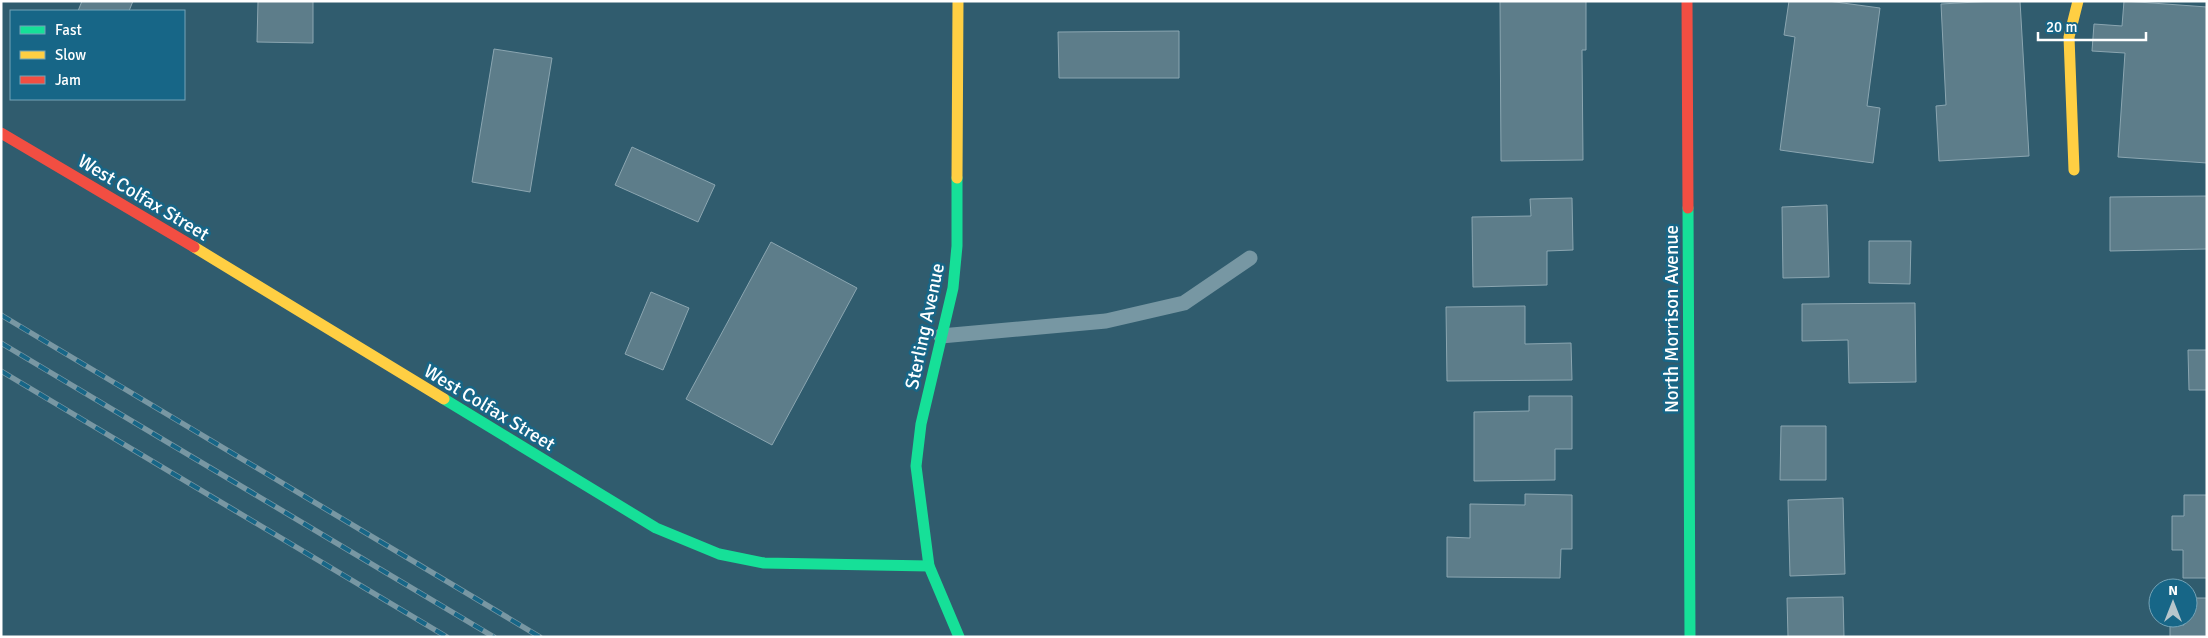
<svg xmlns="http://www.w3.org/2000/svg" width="2208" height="638" font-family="Signika,sans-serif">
  <rect width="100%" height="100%" fill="#305c6e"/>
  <g fill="#5d7d8a" stroke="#8ba6b1">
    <path d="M 82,1 L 133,1 L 129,11 L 78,11 Z"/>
    <path d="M 258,1 L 313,1 L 313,43 L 257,42 Z"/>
    <path d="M 1500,1 L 1586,1 L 1586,50 L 1582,50 L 1583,160 L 1501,161 Z"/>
    <path d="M 1789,1 L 1828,1 L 1880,8 L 1867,106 L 1880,108 L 1873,163 L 1780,150 L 1795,37 L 1784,35 Z"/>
    <path d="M 1994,1 L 2020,1 L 2029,156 L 1939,161 L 1936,106 L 1946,105 L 1941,4 Z"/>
    <path d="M 2124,1 L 2207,7 L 2207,163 L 2118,157 L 2125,53 L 2092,51 L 2094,24 L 2122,26 Z"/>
    <path d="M 1179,31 L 1179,78 L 1059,78 L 1058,32 Z"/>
    <path d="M 494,49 L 552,58 L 530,192 L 472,182 Z"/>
    <path d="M 632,147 L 715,185 L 698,222 L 615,185 Z"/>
    <path d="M 2207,196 L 2207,249 L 2110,251 L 2110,197 Z"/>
    <path d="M 1572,198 L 1573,250 L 1547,251 L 1547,285 L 1473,287 L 1472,217 L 1531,216 L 1530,199 Z"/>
    <path d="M 1827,205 L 1829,277 L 1783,278 L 1782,207 Z"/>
    <path d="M 1869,241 L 1911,241 L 1910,284 L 1869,283 Z"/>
    <path d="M 771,242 L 857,288 L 772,445 L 686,399 Z"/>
    <path d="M 651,292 L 689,308 L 663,370 L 625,354 Z"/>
    <path d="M 1915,303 L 1916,382 L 1849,383 L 1848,340 L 1802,341 L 1802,304 Z"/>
    <path d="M 1525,306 L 1525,344 L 1571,343 L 1572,380 L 1447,381 L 1446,307 Z"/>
    <path d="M 2188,350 L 2207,350 L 2207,390 L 2189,390 Z"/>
    <path d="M 1529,396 L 1572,396 L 1572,449 L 1555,449 L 1555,480 L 1474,481 L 1474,412 L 1529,411 Z"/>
    <path d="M 1781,426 L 1826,426 L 1826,480 L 1780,480 Z"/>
    <path d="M 1525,494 L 1572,495 L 1572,549 L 1561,549 L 1560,578 L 1447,577 L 1447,537 L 1470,538 L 1470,504 L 1525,505 Z"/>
    <path d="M 2184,495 L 2207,495 L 2207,578 L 2183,578 L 2183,550 L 2172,550 L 2172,516 L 2184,516 Z"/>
    <path d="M 1843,498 L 1845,574 L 1790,576 L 1788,500 Z"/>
    <path d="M 1843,597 L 1844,637 L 1788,637 L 1787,598 Z"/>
    <path d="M 2188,598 L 2207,598 L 2207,637 L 2170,637 L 2170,625 L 2184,625 L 2184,618 L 2188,618 Z"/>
  </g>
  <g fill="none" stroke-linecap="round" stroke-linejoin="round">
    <path stroke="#7797a3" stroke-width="15" d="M 941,336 L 1106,321 L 1184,303 L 1250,258"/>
    <g stroke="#16e098" stroke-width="11">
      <path d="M 957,178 L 957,246 L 953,288 L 921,424 L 916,466 L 929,566 L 959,637"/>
      <path d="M 1688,208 L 1690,637"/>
      <path d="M 444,399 L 656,528 L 719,554 L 764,563 L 929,566"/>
    </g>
    <g stroke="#ffcf43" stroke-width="11">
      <path d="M 2074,170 L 2069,37 L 2078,1"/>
      <path d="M 957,178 L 958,1"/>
      <path d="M 194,247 L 444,399"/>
    </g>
    <g stroke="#f24e42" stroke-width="11">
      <path d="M 1687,1 L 1688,208"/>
      <path d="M 1,133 L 194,247"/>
    </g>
    <defs>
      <g id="rail">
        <path d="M 1,315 L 540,637"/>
        <path d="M 1,343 L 494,637"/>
        <path d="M 1,371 L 447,637"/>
      </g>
    </defs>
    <use href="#rail" stroke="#7897a3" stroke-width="5.5"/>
    <use href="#rail" stroke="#176687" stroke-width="4" stroke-dasharray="11" stroke-linecap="butt"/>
  </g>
  <g text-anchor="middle" stroke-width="5" stroke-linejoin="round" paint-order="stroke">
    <g font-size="19" fill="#fff" stroke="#176687">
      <text transform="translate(144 197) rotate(31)" y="7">West Colfax Street</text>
      <text transform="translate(1671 319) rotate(-90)" y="7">North Morrison Avenue</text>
      <text transform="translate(924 326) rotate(-78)" y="7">Sterling Avenue</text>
      <text transform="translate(490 407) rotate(31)" y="7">West Colfax Street</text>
    </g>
  </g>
  <rect width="2208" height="638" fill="none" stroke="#ffffff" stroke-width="5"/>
  <rect x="10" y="10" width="175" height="90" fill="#176687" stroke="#74a3b7"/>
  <rect x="20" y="26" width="25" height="8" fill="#16e098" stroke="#74a3b7"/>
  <text x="55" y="35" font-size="15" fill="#ffffff">Fast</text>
  <rect x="20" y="51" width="25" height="8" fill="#ffcf43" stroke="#74a3b7"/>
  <text x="55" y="60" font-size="15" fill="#ffffff">Slow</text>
  <rect x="20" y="76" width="25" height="8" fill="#f24e42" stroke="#74a3b7"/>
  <text x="55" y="85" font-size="15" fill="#ffffff">Jam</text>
  <g transform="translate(2173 603)"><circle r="24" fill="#176687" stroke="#74a3b7"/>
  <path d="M0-4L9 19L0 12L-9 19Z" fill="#b7c6cc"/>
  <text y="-8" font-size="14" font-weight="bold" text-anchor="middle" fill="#ffffff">N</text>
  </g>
  <path d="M2038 32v8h108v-8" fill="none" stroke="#ffffff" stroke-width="2.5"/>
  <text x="2046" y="32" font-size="15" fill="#ffffff" stroke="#176687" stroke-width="4" paint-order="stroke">20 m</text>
</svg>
